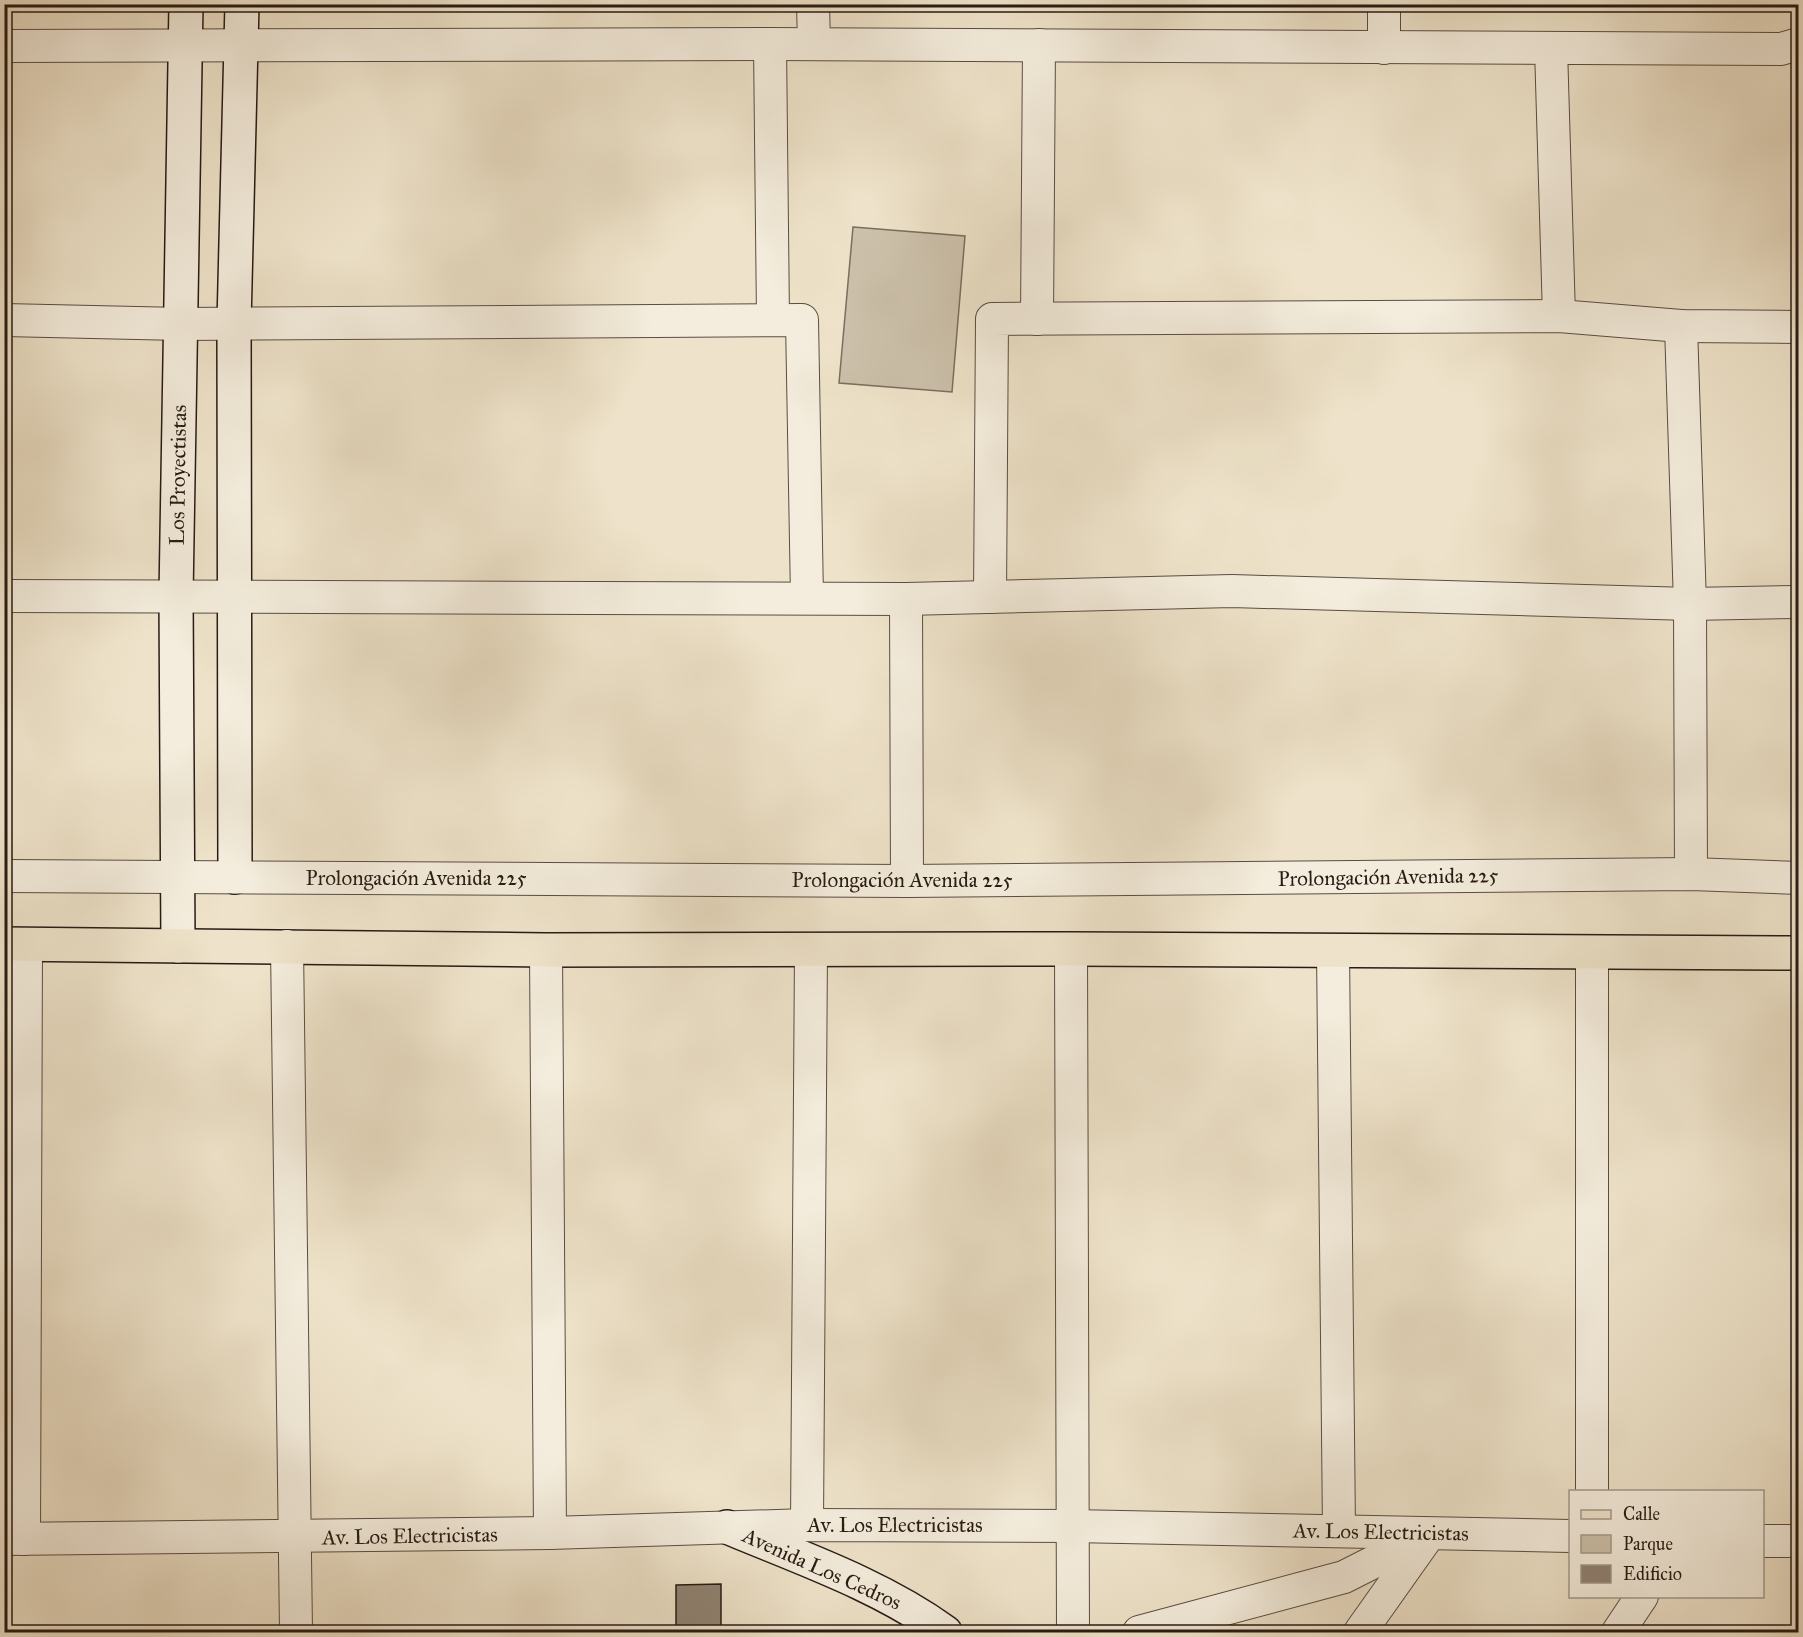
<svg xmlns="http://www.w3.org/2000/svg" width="1803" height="1637" font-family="'IM FELL Great Primer',serif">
  <rect width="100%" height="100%" fill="#eee3ca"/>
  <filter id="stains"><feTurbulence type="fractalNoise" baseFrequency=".00333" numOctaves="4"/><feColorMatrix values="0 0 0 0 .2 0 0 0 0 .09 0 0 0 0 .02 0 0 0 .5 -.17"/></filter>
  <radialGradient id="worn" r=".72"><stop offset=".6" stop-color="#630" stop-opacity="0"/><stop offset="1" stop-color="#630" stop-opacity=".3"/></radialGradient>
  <path fill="#ccc1ab" stroke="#7a6e60" stroke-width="1.5" d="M 853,227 L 965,236 L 952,392 L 839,383 Z"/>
  <path fill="#8f8373" stroke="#281b15" stroke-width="1.5" d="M 721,1584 L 721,1632 L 676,1632 L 676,1585 Z"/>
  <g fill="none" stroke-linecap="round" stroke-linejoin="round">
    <defs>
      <g id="street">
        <path d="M 813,4 L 814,44"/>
        <path d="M 1384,4 L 1384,48"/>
        <path d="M 770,44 L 773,320"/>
        <path d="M 4,46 L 770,44 L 1781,49 L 1798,44"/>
        <path d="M 1551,48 L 1559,316"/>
        <path d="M 1037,319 L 1039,45"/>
        <path d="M 4,320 L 181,324 L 802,320 L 807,598"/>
        <path d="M 1681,326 L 1690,604 L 1691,874"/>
        <path d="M 4,596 L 906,599 L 1232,591 L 1690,604 L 1798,602"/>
        <path d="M 990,597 L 992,319 L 1559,316 L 1681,326 L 1798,327"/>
        <path d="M 906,599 L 907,881"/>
        <path d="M 4,876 L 907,881 L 1691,874 L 1798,878"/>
        <path d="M 287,946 L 296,1632"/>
        <path d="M 1071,949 L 1073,1632"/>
        <path d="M 546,950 L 550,1533"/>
        <path d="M 1333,950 L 1339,1531"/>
        <path d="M 1592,1492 L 1592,952"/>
        <path d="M 807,1525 L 811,949"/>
        <path d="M 4,1539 L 550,1533 L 807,1525 L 1072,1526 L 1570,1536"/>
        <path d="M 24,1539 L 26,944"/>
        <path d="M 1762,1541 L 1798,1541"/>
        <path d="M 1139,1632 L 1344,1577 L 1427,1535"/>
        <path d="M 1360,1632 L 1428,1536"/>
        <path d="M 1618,1632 L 1642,1596"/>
      </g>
      <g id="secondary">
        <path d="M 235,877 L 234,323 L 242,4"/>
        <path d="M 178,946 L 176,596 L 186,4"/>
        <path d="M 727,1527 C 801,1558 880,1585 945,1632"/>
      </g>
      <path id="primary" d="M 4,944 L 546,950 L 1071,949 L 1798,953"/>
    </defs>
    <use href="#street" stroke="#5a4d42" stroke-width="34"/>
    <use href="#secondary" stroke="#281b15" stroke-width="36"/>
    <use href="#primary" stroke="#281b15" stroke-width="36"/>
    <use href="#street" stroke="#f4eddd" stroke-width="32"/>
    <use href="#secondary" stroke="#f4eddd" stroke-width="33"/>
    <use href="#primary" stroke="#eee3ca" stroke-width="33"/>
  </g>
  <g text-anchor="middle" stroke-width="6" stroke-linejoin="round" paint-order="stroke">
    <g font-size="21" fill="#281b15" stroke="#f4eddd">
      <text transform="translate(178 475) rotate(-89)" y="7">Los Proyectistas</text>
      <text transform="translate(1388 877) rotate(-1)" y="7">Prolongación Avenida 225</text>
      <text x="416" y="885">Prolongación Avenida 225</text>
      <text x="902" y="887">Prolongación Avenida 225</text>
      <text x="895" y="1532">Av. Los Electricistas</text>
      <text transform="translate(1381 1532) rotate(1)" y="7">Av. Los Electricistas</text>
      <text transform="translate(410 1536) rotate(-1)" y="7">Av. Los Electricistas</text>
      <text transform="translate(822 1569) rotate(24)" y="7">Avenida Los Cedros</text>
    </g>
  </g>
  <rect width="1803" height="1637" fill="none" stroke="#eee3ca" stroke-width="24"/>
  <rect x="6" y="6" width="1791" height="1625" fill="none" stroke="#281b15" stroke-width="3"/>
  <rect x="12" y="12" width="1779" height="1613" fill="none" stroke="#281b15" stroke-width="1.5"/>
  <rect x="1569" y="1490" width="195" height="108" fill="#f4eddd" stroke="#a2998d" stroke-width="1.5"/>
  <rect x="1581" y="1510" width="30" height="9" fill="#eee3ca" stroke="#a2998d" stroke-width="1.5"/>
  <text x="1623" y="1520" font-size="18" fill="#281b15">Calle</text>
  <rect x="1581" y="1535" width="30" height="18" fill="#ccc1ab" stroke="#a2998d" stroke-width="1.5"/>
  <text x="1623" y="1550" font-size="18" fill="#281b15">Parque</text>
  <rect x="1581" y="1565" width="30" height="18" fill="#8f8373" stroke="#a2998d" stroke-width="1.5"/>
  <text x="1623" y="1580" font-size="18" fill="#281b15">Edificio</text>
  <rect width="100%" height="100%" filter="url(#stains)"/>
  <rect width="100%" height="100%" fill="url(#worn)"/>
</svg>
